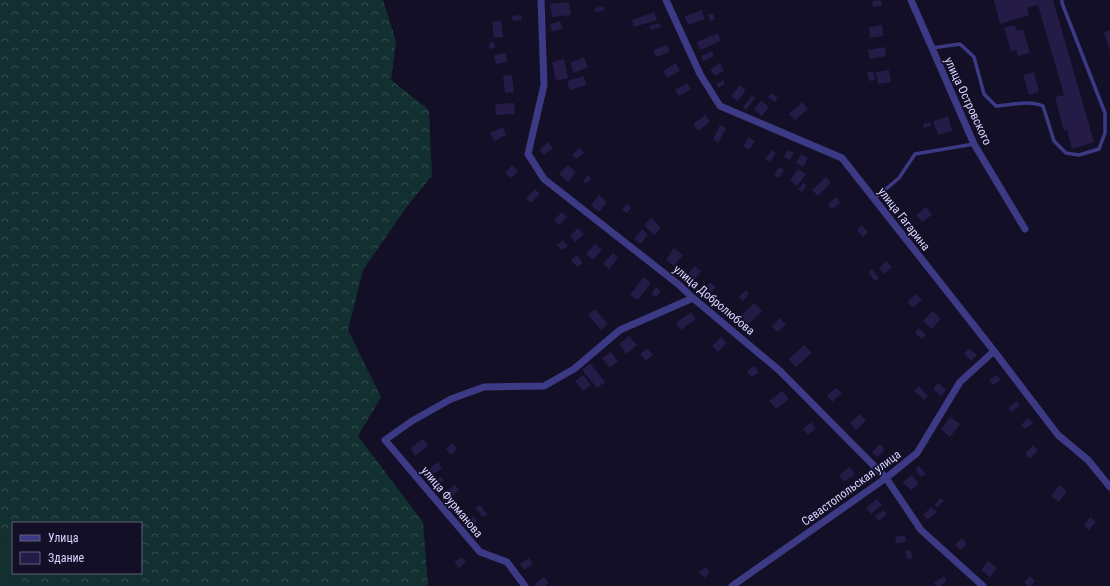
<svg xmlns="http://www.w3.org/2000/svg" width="1110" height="586" viewBox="0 0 1110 586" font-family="'Roboto Condensed',sans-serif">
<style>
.grass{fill:#12302f}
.forest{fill:url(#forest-crowns)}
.building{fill:#241b47}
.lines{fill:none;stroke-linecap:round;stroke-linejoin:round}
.lane{stroke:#3d3a85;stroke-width:3.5}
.street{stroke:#3d3a85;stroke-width:7}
.labels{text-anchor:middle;stroke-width:3.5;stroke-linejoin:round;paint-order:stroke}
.street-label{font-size:12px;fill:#d9d4ff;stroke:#130f26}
</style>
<defs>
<pattern id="forest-crowns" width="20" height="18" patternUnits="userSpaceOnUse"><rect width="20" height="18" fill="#12302f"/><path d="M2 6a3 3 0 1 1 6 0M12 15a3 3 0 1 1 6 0" fill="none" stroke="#344d4e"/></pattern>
</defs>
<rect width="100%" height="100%" fill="#130f26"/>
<path class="grass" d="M 13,537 L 13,573 L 14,573 L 9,586 L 0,586 L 0,540 Z"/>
<path class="forest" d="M 0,0 L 383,0 L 396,41 L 391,80 L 429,110 L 432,176 L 408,205 L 363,270 L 348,330 L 381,397 L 358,436 L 423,522 L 428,586 L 9,586 L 14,573 L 141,573 L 141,523 L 13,523 L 13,537 L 0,540 Z"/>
<path class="building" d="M 881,0 L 882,6 L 873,7 L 872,1 Z
M 994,0 L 1053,0 L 1094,142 L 1072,149 L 1067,130 L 1064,131 L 1055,97 L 1064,95 L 1038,5 L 1027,8 L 1029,15 L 1000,24 Z
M 569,2 L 571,15 L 552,17 L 550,4 Z
M 604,6 L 604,11 L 595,12 L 595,8 Z
M 702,10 L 705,19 L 688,25 L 685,16 Z
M 654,12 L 657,20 L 634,27 L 632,20 Z
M 713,13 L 715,20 L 710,21 L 708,15 Z
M 521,15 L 522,20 L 513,21 L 512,16 Z
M 501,21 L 503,37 L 494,38 L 492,22 Z
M 560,21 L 563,28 L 552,32 L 550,24 Z
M 659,23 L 661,27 L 651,30 L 649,26 Z
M 882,25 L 883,36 L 870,38 L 869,27 Z
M 1015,25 L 1017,31 L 1023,29 L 1030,53 L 1018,56 L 1016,50 L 1011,51 L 1004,28 Z
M 1110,30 L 1110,51 L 1104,32 Z
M 718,33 L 721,41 L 700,50 L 697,42 Z
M 494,42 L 495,48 L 490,49 L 489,43 Z
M 667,45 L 670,52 L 656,57 L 653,50 Z
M 885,47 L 886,56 L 870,59 L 868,50 Z
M 712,51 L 714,56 L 703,61 L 701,56 Z
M 506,53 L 507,62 L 496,64 L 494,55 Z
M 584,57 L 588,67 L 574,73 L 570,63 Z
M 564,59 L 568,78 L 556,81 L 552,62 Z
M 676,63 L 680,71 L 667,78 L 663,71 Z
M 720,63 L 724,71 L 715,76 L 710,69 Z
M 889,70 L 891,82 L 878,84 L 876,72 Z
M 873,71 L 875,80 L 869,81 L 867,72 Z
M 1034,72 L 1039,92 L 1029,95 L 1023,75 Z
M 512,75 L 514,92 L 505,93 L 503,76 Z
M 584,76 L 586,85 L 570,90 L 567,81 Z
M 723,80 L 725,84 L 718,88 L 716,84 Z
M 687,83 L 691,89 L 679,96 L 675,90 Z
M 740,85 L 746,90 L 738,101 L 731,96 Z
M 771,93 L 778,98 L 775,102 L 768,97 Z
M 752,95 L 755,98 L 746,110 L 743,107 Z
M 761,100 L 769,107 L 762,116 L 754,110 Z
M 802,102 L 808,109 L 795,120 L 789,114 Z
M 514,103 L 515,114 L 496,115 L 495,104 Z
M 705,115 L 710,122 L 698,131 L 693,124 Z
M 948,116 L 952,131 L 938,135 L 933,121 Z
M 930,122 L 931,126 L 924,128 L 923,124 Z
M 720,125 L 726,128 L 718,143 L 713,139 Z
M 503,127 L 506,135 L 494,141 L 490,133 Z
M 749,137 L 755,141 L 749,150 L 743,146 Z
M 548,142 L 553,148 L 544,155 L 539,150 Z
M 579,148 L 584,152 L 577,159 L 572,155 Z
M 772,150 L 776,153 L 770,162 L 765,159 Z
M 788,150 L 794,153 L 790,160 L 784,157 Z
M 801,154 L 808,158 L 803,167 L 796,163 Z
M 512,165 L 518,171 L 511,178 L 505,173 Z
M 568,165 L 576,172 L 568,182 L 559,174 Z
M 779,167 L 784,170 L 779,178 L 774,175 Z
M 798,169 L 806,174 L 797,186 L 790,180 Z
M 588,175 L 591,178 L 586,184 L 583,181 Z
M 826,177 L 831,183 L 818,196 L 812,190 Z
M 803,183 L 807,186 L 802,192 L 798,189 Z
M 535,189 L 540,194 L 531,203 L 526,198 Z
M 599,195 L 607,202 L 599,212 L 591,205 Z
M 836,197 L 840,203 L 832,209 L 828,204 Z
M 627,204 L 631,208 L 627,213 L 622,210 Z
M 926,207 L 932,215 L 922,222 L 916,215 Z
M 562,212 L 567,217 L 559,225 L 554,220 Z
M 651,218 L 661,228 L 654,235 L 644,225 Z
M 862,225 L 868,232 L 863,237 L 857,230 Z
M 578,228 L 584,234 L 575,242 L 570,236 Z
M 642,229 L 648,234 L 641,244 L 634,239 Z
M 563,240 L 568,246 L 562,250 L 557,245 Z
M 595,244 L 602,250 L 593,260 L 586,254 Z
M 674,248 L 683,255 L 674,266 L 666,260 Z
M 613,253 L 618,258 L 609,269 L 603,264 Z
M 577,255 L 583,263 L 577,267 L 571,260 Z
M 886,261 L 892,267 L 884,274 L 879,268 Z
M 694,266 L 701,271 L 693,282 L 686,277 Z
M 872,269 L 879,278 L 875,281 L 868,272 Z
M 644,277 L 651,283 L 638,300 L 630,295 Z
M 710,282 L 716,287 L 709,296 L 703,291 Z
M 656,287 L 661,291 L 656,297 L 651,294 Z
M 746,290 L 749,294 L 743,301 L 739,297 Z
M 916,294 L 922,300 L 913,308 L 907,302 Z
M 754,303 L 762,311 L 744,328 L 736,321 Z
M 595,309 L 608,324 L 601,330 L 588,315 Z
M 932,311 L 941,318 L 932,329 L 923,321 Z
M 691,312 L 696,319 L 681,330 L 676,323 Z
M 779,318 L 786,324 L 778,332 L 772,327 Z
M 918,328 L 926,334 L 922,339 L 915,333 Z
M 629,336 L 637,345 L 626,354 L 619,344 Z
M 721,337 L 727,343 L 718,352 L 712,346 Z
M 804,345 L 812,353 L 796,367 L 789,359 Z
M 647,348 L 653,355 L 646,361 L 640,354 Z
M 969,348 L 977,355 L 971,361 L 964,354 Z
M 611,352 L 618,361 L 610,368 L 602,358 Z
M 590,363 L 605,382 L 597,388 L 582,370 Z
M 755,366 L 759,373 L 751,377 L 747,371 Z
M 583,375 L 591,385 L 583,391 L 575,381 Z
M 997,375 L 1001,380 L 993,385 L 989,380 Z
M 938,383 L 946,390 L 941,396 L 933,389 Z
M 919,386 L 928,396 L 924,400 L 914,391 Z
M 836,388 L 842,393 L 832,402 L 827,396 Z
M 782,391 L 789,399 L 776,409 L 769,401 Z
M 1016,401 L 1020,406 L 1011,412 L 1008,408 Z
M 860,414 L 866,421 L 856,430 L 850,423 Z
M 950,417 L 960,424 L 950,437 L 941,429 Z
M 1028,418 L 1033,423 L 1025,429 L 1021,425 Z
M 811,422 L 816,428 L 808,435 L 803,429 Z
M 423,439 L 428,446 L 415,456 L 410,448 Z
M 452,443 L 457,449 L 451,455 L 446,449 Z
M 880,444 L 885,450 L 877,457 L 872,452 Z
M 1033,445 L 1038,450 L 1030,459 L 1025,454 Z
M 438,462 L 442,468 L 433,475 L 428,470 Z
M 919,466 L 926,474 L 921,477 L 915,470 Z
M 850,467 L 855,474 L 844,482 L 839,475 Z
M 912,475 L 919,484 L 911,490 L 903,482 Z
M 441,477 L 444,481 L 437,485 L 435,480 Z
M 455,485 L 459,490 L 450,498 L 445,492 Z
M 1059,485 L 1067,491 L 1059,502 L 1051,496 Z
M 941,498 L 944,501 L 937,507 L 934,505 Z
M 877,499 L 882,505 L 871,514 L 866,508 Z
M 480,505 L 487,514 L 483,517 L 475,508 Z
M 931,507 L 937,512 L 928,520 L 923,515 Z
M 884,510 L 887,514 L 879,521 L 875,516 Z
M 473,516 L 477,521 L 474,524 L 469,519 Z
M 1090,517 L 1096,522 L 1089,530 L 1084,525 Z
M 905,535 L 906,542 L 896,543 L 895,537 Z
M 962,538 L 967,544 L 961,550 L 955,545 Z
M 910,549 L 913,558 L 907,559 L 905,551 Z
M 462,557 L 466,562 L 459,568 L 454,562 Z
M 529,558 L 533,564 L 524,570 L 520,564 Z
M 988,561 L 997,568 L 990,577 L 981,570 Z
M 706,567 L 710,573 L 704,578 L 699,572 Z
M 944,576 L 947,581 L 940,586 L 936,586 L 934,583 Z
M 1030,576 L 1035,581 L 1031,586 L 1028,586 L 1024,582 Z
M 544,577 L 549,583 L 545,586 L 536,586 L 535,584 Z"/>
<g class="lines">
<path class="lane" d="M 932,48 L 960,44 L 974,57 L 984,94 L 996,106 C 1011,105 1029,100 1043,106 L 1054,141 L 1066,153 L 1079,155 L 1099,149 L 1105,133 L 1105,113 L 1062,3 L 1062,0
M 874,199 L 899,178 L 915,154 L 974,144"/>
<path class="street" d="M 541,0 L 544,85 L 528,154 L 544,179 L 678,284 L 693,298 L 780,371 L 886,478 L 921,530 L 983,586
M 666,0 L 700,74 L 720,106 L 842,158 L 994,351 L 1058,435 L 1088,460 L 1110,487
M 911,0 L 974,144 L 1025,229
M 525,586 L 507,562 L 480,552 L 385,440 L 412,421 L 451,399 L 484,387 L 544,386 L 574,369 L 620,330 L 693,298
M 732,586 L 886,478 L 917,453 L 960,382 L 994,351"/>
</g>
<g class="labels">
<g class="street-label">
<text transform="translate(968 101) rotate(65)" y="4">улица Островского</text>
<text transform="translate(904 219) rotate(52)" y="4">улица Гагарина</text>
<text transform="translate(714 300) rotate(40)" y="4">улица Добролюбова</text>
<text transform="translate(851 488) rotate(-36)" y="4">Севастопольская улица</text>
<text transform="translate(452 502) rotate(50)" y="4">улица Фурманова</text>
</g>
</g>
<rect x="12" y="522" width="130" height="52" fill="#130f26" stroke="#625e7d"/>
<rect x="20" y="535" width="20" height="6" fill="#3d3a85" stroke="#625e7d"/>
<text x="48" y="542" font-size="12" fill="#d9d4ff">Улица</text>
<rect x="20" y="552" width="20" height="12" fill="#241b47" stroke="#625e7d"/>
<text x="48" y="562" font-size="12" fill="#d9d4ff">Здание</text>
</svg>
